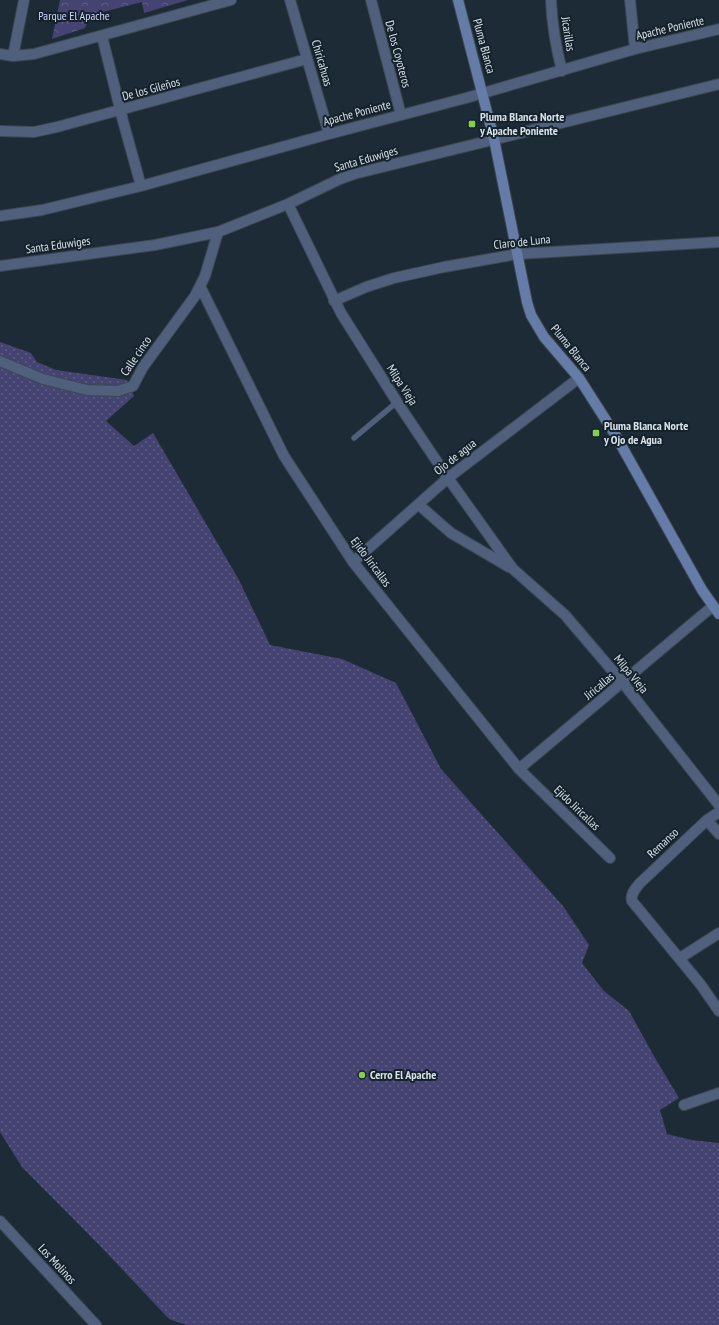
<svg xmlns="http://www.w3.org/2000/svg" width="719" height="1325" viewBox="0 0 719 1325" font-family="'PT Sans Narrow',sans-serif">
<style>
.grass{fill:url(#grass-dots)}
.park{fill:url(#park-crowns)}
.lines{fill:none;stroke-linecap:round;stroke-linejoin:round}
.lane-casing{stroke:#3b4852;stroke-width:6}
.street-casing{stroke:#3b4852;stroke-width:12}
.secondary-casing{stroke:#3b4852;stroke-width:12}
.lane{stroke:#505f7b;stroke-width:5}
.street{stroke:#505f7b;stroke-width:10}
.secondary{stroke:#657ca9;stroke-width:10}
.poi-dot{fill:#84cf4d;stroke:#14222c;stroke-width:1.5}
.labels{text-anchor:middle;stroke-width:4;stroke-linejoin:round;paint-order:stroke}
.park-label{font-size:12px;fill:#d2d3fb;stroke:#14222c}
.street-label{font-size:12px;fill:#d8e1e8;stroke:#14222c}
.poi-label{font-size:12px;font-weight:bold;fill:#d8e1e8;stroke:#14222c;text-anchor:start}
</style>
<defs>
<pattern id="grass-dots" width="8" height="8" patternUnits="userSpaceOnUse"><rect width="8" height="8" fill="#454371"/><path d="M2 2h.1M6 6h.1" fill="none" stroke="#5f5e85" stroke-width="1.8" stroke-linecap="round"/></pattern>
<pattern id="park-crowns" width="20" height="18" patternUnits="userSpaceOnUse"><rect width="20" height="18" fill="#454371"/><path d="M2 6a3 3 0 1 1 6 0M12 15a3 3 0 1 1 6 0" fill="none" stroke="#5f5e85"/></pattern>
</defs>
<rect width="100%" height="100%" fill="#1d2b36"/>
<path class="grass" d="M 0,342 L 31,353 L 37,362 L 56,370 L 127,380 L 134,396 L 106,421 L 134,446 L 153,433 L 239,580 L 270,645 L 342,659 L 396,683 L 441,769 L 563,906 L 589,945 L 582,963 L 604,991 L 629,1011 L 655,1058 L 679,1098 L 660,1110 L 667,1134 L 692,1140 L 719,1143 L 719,1325 L 186,1325 L 169,1319 L 105,1251 L 22,1167 L 0,1132 Z"/>
<path class="park" d="M 60,0 L 188,0 L 144,13 L 142,2 L 91,15 L 85,28 L 52,39 Z"/>
<g class="lines">
<defs>
<path id="lane" d="M 354,438 L 397,402"/>
<path id="street" d="M 290,0 L 329,134
M 371,0 L 401,115
M 551,0 C 552,24 556,48 562,71
M 630,0 L 635,49
M 102,36 L 123,121 L 141,186
M 0,54 L 13,56 L 34,54 L 231,0
M 13,56 L 24,0
M 0,131 L 34,132 L 57,127 L 307,59
M 288,204 L 341,313 L 397,402 L 448,478 L 513,569 L 565,615 L 623,683 L 719,805
M 0,216 L 42,210 L 141,186 L 329,134 L 466,98 L 635,49 L 719,29
M 0,266 L 155,245 L 218,232 L 288,204 L 340,179 L 354,174 L 719,84
M 200,286 L 284,456 L 353,562 L 519,769 L 610,858
M 334,301 L 366,287 L 394,278 L 444,267 L 518,254 L 719,242
M 0,361 L 43,379 L 87,390 L 118,391 L 133,386 L 143,367 L 195,296 L 205,276 L 218,232
M 419,505 L 451,533 L 509,567
M 353,562 L 448,478 L 579,378
M 519,769 L 713,606
M 719,812 L 707,820 L 640,883 C 636,888 630,894 632,901 L 701,985 L 719,1011
M 707,820 L 719,834
M 680,958 L 719,933
M 684,1105 L 719,1093
M 0,1221 L 96,1325"/>
<path id="secondary" d="M 458,0 L 494,139 L 527,302 L 531,315 L 544,337 L 579,378 L 616,436 L 702,590 L 719,614"/>
</defs>
<use href="#lane" class="lane-casing"/>
<use href="#street" class="street-casing"/>
<use href="#secondary" class="secondary-casing"/>
<use href="#lane" class="lane"/>
<use href="#street" class="street"/>
<use href="#secondary" class="secondary"/>
</g>
<g class="poi-dot">
<rect x="468" y="120" width="8" height="8" rx="2"/>
<rect x="592" y="429" width="8" height="8" rx="2"/>
<circle cx="362" cy="1075" r="4"/>
</g>
<g class="labels">
<g class="park-label">
<text x="74" y="20">Parque El Apache</text>
</g>
<g class="street-label">
<text transform="translate(670 28) rotate(-13)" y="4">Apache Poniente</text>
<text transform="translate(568 34) rotate(81)" y="4">Jicarillas</text>
<text transform="translate(484 46) rotate(75)" y="4">Pluma Blanca</text>
<text transform="translate(398 54) rotate(75)" y="4">De los Coyoteros</text>
<text transform="translate(322 63) rotate(74)" y="4">Chiricahuas</text>
<text transform="translate(151 89) rotate(-15)" y="4">De los Gileños</text>
<text transform="translate(357 113) rotate(-15)" y="4">Apache Poniente</text>
<text transform="translate(366 159) rotate(-16)" y="4">Santa Eduwiges</text>
<text transform="translate(522 242) rotate(-6)" y="4">Claro de Luna</text>
<text transform="translate(58 245) rotate(-8)" y="4">Santa Eduwiges</text>
<text transform="translate(571 348) rotate(51)" y="4">Pluma Blanca</text>
<text transform="translate(136 356) rotate(-56)" y="4">Calle cinco</text>
<text transform="translate(402 385) rotate(57)" y="4">Milpa Vieja</text>
<text transform="translate(455 457) rotate(-38)" y="4">Ojo de agua</text>
<text transform="translate(371 562) rotate(53)" y="4">Ejido Jiricallas</text>
<text transform="translate(631 674) rotate(50)" y="4">Milpa Vieja</text>
<text transform="translate(599 686) rotate(-40)" y="4">Jiricallas</text>
<text transform="translate(577 808) rotate(44)" y="4">Ejido Jiricallas</text>
<text transform="translate(663 843) rotate(-43)" y="4">Remanso</text>
<text transform="translate(57 1264) rotate(47)" y="4">Los Molinos</text>
</g>
<g class="poi-label">
<text x="480" y="121">Pluma Blanca Norte<tspan x="480" dy="14">y Apache Poniente</tspan></text>
<text x="604" y="430">Pluma Blanca Norte<tspan x="604" dy="14">y Ojo de Agua</tspan></text>
<text x="370" y="1079">Cerro El Apache</text>
</g>
</g>
</svg>
